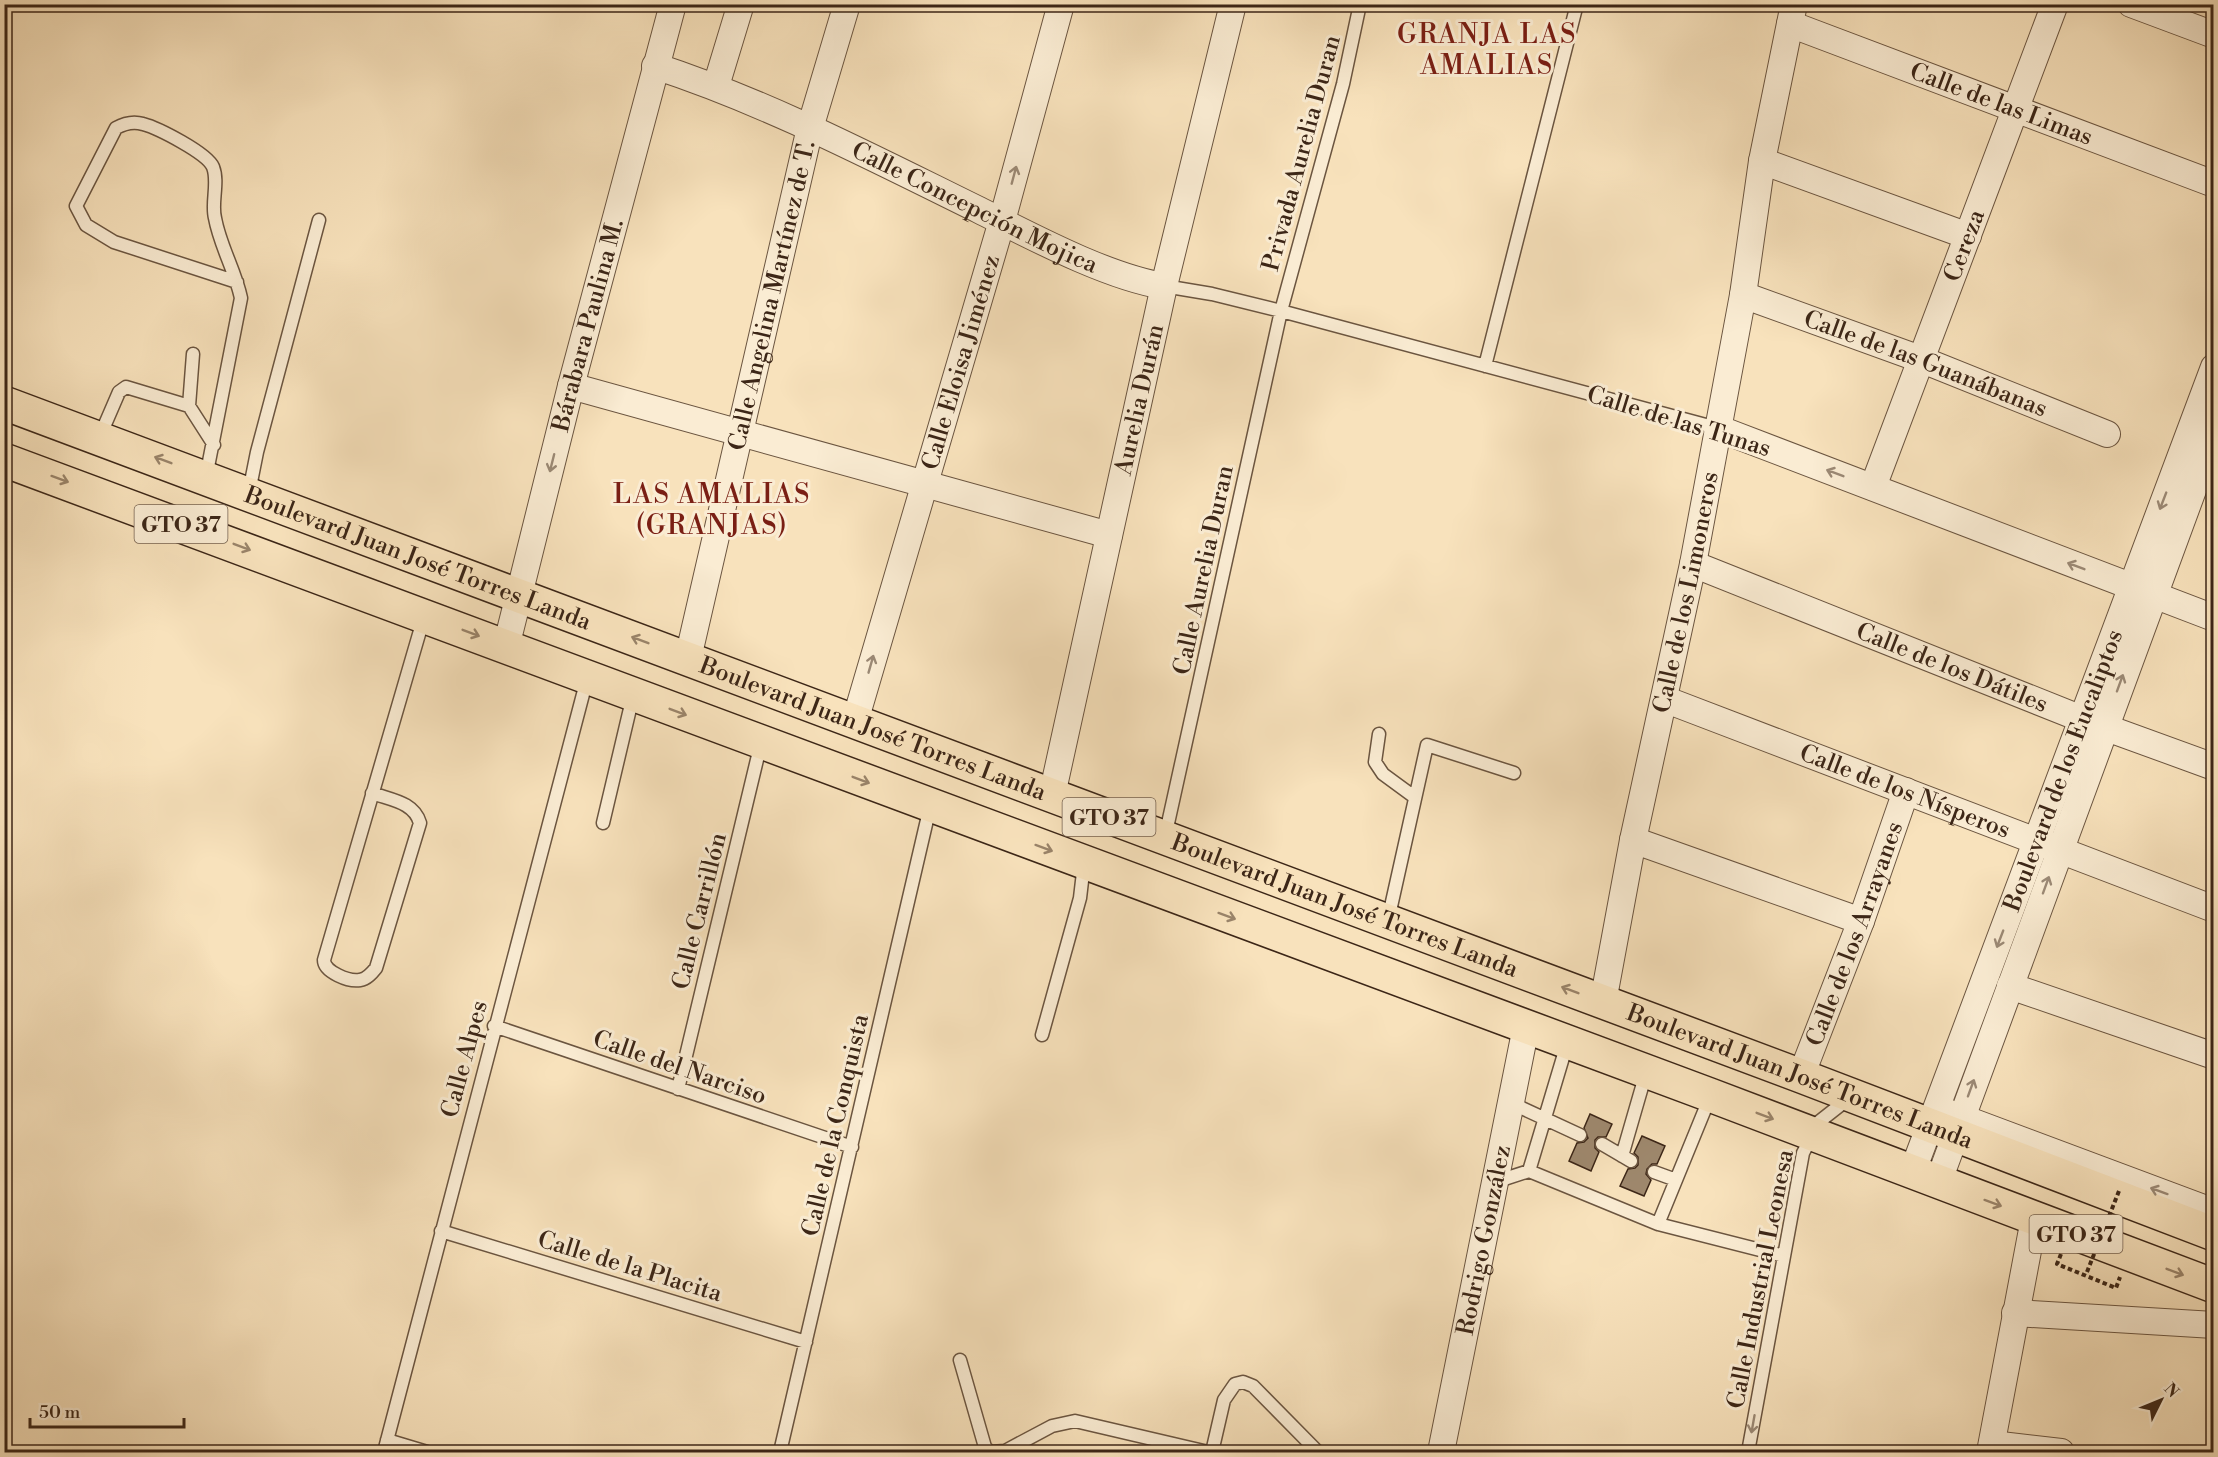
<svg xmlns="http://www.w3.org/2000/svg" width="2218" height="1457" viewBox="0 0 2218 1457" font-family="'Libre Bodoni',serif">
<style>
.building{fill:#9e886d;stroke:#3c2617;stroke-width:1.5}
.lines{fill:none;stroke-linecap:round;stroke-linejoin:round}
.lane-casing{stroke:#6b5540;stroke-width:15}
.street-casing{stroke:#6b5540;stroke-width:28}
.primary-casing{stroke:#3c2617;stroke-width:36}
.path{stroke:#3c2617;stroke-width:4;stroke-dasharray:4.5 3;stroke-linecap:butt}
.lane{stroke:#faecd3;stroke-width:12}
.street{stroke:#faecd3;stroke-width:26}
.primary{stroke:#f8e2bc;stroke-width:33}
.path-bridge{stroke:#3c2617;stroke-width:4;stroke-dasharray:4.5 3;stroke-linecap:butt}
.oneway{stroke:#9b8975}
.oneway2{stroke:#9a846a}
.labels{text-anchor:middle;stroke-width:6;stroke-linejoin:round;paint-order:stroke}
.shield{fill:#faecd3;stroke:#75614f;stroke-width:1.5}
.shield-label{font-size:22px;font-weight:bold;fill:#3c2617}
.street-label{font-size:24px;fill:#3c2617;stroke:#faecd3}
.quarter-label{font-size:27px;letter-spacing:1.5px;fill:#7a1f14;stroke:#faecd3}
</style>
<rect width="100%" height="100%" fill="#f8e2bc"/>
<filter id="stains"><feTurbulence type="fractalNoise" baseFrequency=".00333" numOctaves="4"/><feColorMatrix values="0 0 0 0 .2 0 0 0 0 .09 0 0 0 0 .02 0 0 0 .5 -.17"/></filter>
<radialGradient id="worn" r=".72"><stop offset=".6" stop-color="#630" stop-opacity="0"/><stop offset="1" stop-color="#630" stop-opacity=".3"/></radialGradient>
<path class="building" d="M 1590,1114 L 1612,1124 L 1606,1137 L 1598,1137 L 1595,1140 L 1595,1148 L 1599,1152 L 1591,1171 L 1569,1161 L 1577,1143 L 1584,1142 L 1588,1138 L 1584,1128 Z
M 1642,1136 L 1665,1146 L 1657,1164 L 1652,1164 L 1647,1169 L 1646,1174 L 1651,1180 L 1644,1196 L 1620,1186 L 1628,1169 L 1635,1168 L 1638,1165 L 1638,1157 L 1634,1153 Z"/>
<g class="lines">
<defs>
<path id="lane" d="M 1164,286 L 1212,294 L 1281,311 L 1717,428
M 1485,366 L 1577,4
M 189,406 L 193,354
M 100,436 L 119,392 L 126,387 L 189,406 L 214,445
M 206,477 L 241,298 C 235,270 220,246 215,218 C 211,203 219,182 213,167 C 207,153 158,128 143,124 C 133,121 125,123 116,128 L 76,206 L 86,225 L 114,242 L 237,282
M 249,492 L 257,452 L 319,220
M 1379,734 L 1375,762 L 1383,774 L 1413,796
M 372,793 C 391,800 414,802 420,823 L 376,968 C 372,973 367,979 360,980 C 349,982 324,972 324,960 L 424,617
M 603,823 L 633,696
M 1165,837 L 1281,311 L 1343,84 L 1360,4
M 1388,920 L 1427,745 L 1514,773
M 494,1026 L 852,1147
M 1042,1035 L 1080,898 L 1084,864
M 1567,1044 L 1529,1171 L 1658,1224 L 1710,1097
M 678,1089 L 761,743
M 1511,1103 L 1580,1135
M 1602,1144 L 1631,1161
M 1622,1156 L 1646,1073
M 1654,1172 L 1676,1180
M 1495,1182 L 1529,1171
M 1658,1224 L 1784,1256
M 441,1231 L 806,1342
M 960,1360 L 985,1447 L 990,1452 L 1005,1451 L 1052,1426 L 1075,1421 L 1208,1452
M 387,1440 L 427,1452
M 384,1452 L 587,679
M 780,1452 L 930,807
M 1212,1452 L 1224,1400 L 1235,1384 L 1243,1382 L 1253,1386 L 1318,1452
M 1748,1452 L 1803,1153 L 1820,1121 L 1848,1099"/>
<g id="street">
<path d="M 2131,4 L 2214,35"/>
<path id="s1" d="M 1790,24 L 2214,184"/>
<path id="s2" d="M 655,66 C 768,103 873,158 979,210 C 1031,236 1107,277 1164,286"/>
<path d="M 716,86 L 740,7"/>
<path d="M 1762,161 L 1968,236"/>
<path id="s3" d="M 1743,295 L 1920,359 L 2107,434"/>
<path d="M 571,386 L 1109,535"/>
<path d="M 1717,428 L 2214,618"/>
<path id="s4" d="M 1873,487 L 2055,4"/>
<path id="s5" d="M 1693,564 L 2082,719 L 2214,767"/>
<path id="s6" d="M 506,647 L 571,386 L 673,4"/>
<path id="s7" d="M 688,658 L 810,128 L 847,4"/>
<path id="s8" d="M 1664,699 L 2214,909"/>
<path id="s9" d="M 855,721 L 1002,221 L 1061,4"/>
<path id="s10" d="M 1052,795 L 1164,286 L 1233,4"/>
<path d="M 1633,840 L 1861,921"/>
<path d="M 2010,986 L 2214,1056"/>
<path id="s11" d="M 1603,1002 L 1633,840 L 1693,564 L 1743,295 L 1762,161 L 1794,4"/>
<path id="s12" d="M 1801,1076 L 1861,921 L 1906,791"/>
<path d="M 1944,1111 L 2214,1212"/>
<path id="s13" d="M 1912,1173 L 2214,367"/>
<path d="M 1938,1183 L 2214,433"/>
<path d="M 2015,1313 L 2214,1325"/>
<path d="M 1992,1444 L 2061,1452"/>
<path id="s14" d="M 1441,1452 L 1526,1027"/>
<path d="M 1990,1452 L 2034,1219"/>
</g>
<g id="primary">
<path id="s15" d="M 4,403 L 1801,1076 L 2214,1234"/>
<path d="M 4,460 L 1710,1095 L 2214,1286"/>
</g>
</defs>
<use href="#lane" class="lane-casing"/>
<use href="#street" class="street-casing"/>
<use href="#primary" class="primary-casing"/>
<path class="path" d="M 2061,1254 L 2057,1264 L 2116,1288 L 2120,1277"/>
<use href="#lane" class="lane"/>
<use href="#street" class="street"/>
<use href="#primary" class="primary"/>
<path class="path-bridge" d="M 2087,1272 L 2119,1191"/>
</g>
<defs><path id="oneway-shaft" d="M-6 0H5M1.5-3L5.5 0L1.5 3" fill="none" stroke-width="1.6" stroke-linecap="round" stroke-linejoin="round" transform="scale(1.5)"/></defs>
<g class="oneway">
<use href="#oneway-shaft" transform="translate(1014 175) rotate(-75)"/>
<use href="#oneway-shaft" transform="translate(552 463) rotate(104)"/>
<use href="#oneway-shaft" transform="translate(1835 473) rotate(-159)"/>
<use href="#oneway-shaft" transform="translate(2163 501) rotate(111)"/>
<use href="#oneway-shaft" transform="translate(2076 566) rotate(-159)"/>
<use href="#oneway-shaft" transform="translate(871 664) rotate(-74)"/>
<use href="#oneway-shaft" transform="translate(2120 683) rotate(-70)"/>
<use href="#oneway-shaft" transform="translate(2046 885) rotate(-70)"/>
<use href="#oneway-shaft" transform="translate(2000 939) rotate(111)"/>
<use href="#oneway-shaft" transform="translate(1971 1088) rotate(-70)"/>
<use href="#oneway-shaft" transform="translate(2159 1191) rotate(-160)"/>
<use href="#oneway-shaft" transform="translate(1753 1424) rotate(100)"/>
</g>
<g class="oneway2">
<use href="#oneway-shaft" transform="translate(163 460) rotate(-159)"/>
<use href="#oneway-shaft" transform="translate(60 479) rotate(20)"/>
<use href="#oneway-shaft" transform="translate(242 547) rotate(21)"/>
<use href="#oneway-shaft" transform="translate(471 633) rotate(21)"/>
<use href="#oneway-shaft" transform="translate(640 640) rotate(-159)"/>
<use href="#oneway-shaft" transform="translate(678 712) rotate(21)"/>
<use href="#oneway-shaft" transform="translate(861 780) rotate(21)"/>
<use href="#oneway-shaft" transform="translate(1044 848) rotate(20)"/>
<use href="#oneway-shaft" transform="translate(1227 916) rotate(20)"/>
<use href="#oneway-shaft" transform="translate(1570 990) rotate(-159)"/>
<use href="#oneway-shaft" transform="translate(1765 1116) rotate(21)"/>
<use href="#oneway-shaft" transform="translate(1993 1203) rotate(20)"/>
<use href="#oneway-shaft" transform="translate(2175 1272) rotate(21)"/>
</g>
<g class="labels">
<g class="shield">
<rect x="134.5" y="505" width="93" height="38" rx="4.5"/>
<rect x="1062.5" y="798" width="93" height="38" rx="4.5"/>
<rect x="2029.5" y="1215" width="93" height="38" rx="4.5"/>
</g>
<g class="shield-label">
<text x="181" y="532">GTO 37</text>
<text x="1109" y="825">GTO 37</text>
<text x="2076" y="1242">GTO 37</text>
</g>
<g class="street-label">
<text dy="8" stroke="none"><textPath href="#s1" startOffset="226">Calle de las Limas</textPath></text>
<text transform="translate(1301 153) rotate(-75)" y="8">Privada Aurelia Duran</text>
<text dy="8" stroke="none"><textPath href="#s2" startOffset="350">Calle Concepción Mojica</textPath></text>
<text dy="8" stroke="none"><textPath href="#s4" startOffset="258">Cereza</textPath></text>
<text dy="8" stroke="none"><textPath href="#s7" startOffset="372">Calle Angelina Martínez de T.</textPath></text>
<text dy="8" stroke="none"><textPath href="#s6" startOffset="332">Bárabara Paulina M.</textPath></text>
<text dy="8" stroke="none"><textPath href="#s9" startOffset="374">Calle Eloisa Jiménez</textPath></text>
<text dy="8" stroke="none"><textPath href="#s3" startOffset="195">Calle de las Guanábanas</textPath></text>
<text dy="8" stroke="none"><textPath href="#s10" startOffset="405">Aurelia Durán</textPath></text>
<text transform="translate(1679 421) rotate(17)" y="8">Calle de las Tunas</text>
<text dy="8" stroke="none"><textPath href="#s15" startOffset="442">Boulevard Juan José Torres Landa</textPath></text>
<text transform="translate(1203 570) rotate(-78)" y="8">Calle Aurelia Duran</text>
<text dy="8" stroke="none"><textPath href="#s11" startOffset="418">Calle de los Limoneros</textPath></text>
<text dy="8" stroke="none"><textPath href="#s5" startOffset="279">Calle de los Dátiles</textPath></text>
<text dy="8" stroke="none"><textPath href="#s15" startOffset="928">Boulevard Juan José Torres Landa</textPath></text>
<text dy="8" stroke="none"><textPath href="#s13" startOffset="430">Boulevard de los Eucaliptos</textPath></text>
<text dy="8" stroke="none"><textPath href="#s8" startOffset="258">Calle de los Nísperos</textPath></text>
<text dy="8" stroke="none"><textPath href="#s15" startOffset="1432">Boulevard Juan José Torres Landa</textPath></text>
<text transform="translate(699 911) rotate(-76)" y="8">Calle Carrillón</text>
<text dy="8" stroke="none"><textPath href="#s12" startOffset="152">Calle de los Arrayanes</textPath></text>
<text transform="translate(464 1059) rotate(-75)" y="8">Calle Alpes</text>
<text transform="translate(680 1067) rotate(19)" y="8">Calle del Narciso</text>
<text dy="8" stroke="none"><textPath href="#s15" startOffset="1918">Boulevard Juan José Torres Landa</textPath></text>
<text transform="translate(835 1125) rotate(-77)" y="8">Calle de la Conquista</text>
<text dy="8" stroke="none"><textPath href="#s14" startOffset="216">Rodrigo González</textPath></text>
<text transform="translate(630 1266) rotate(17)" y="8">Calle de la Placita</text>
<text transform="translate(1760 1279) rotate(-79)" y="8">Calle Industrial Leonesa</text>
</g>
<g class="quarter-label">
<text x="1487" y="43">GRANJA LAS<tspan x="1487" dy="31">AMALIAS</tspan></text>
<text x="712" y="503">LAS AMALIAS<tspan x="712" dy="31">(GRANJAS)</tspan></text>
</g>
</g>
<rect width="2218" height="1457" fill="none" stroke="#f8e2bc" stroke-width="24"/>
<rect x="6" y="6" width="2206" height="1445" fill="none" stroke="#3c2617" stroke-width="3"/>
<rect x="12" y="12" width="2194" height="1433" fill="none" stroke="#3c2617" stroke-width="1.5"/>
<g transform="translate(2161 1400) rotate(47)" stroke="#faecd3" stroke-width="4.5" paint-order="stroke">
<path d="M0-4.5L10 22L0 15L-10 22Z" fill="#3c2617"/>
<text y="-9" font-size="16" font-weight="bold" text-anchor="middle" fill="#3c2617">N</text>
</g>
<path d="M30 1418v9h154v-9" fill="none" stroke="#3c2617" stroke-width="3"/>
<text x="39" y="1418" font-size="18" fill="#3c2617" stroke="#faecd3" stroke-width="4.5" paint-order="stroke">50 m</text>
<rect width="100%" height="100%" filter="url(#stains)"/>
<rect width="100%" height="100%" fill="url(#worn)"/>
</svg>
